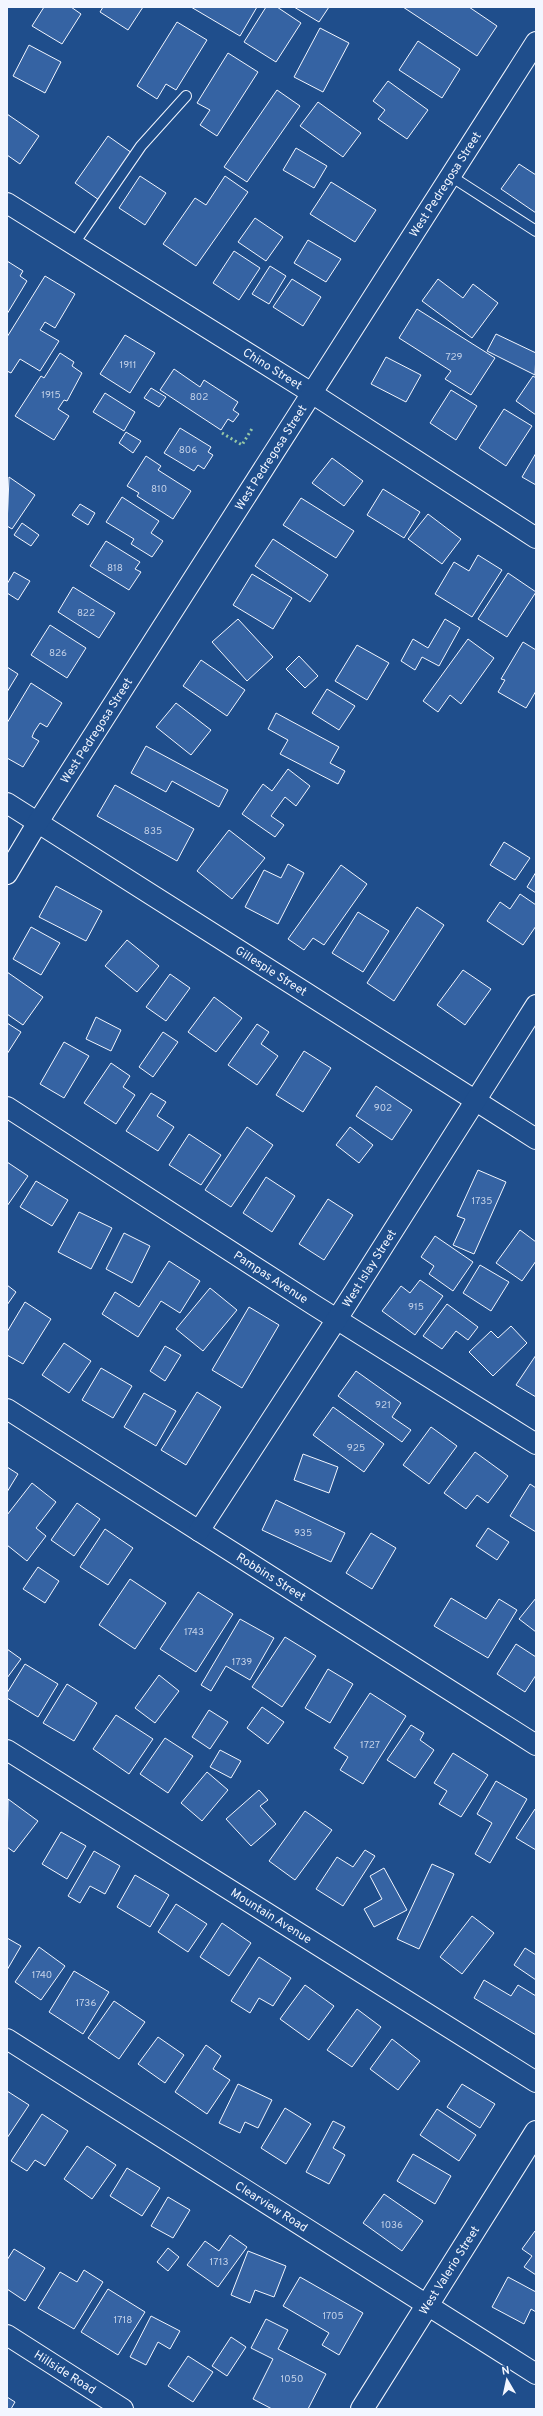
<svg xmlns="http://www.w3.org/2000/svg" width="543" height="2416" viewBox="0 0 543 2416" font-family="Overpass,sans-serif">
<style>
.building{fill:#3563a3;stroke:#f2f6ff}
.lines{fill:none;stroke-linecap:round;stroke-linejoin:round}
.lane-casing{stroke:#f2f6ff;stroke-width:12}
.street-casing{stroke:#f2f6ff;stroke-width:22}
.secondary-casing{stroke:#f2f6ff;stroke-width:24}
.lane{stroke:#1f4e8c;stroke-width:10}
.street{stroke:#1f4e8c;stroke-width:20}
.secondary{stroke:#1f4e8c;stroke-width:22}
.hedge{stroke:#97c8a6;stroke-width:3;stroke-dasharray:2 3;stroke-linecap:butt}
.labels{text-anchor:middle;stroke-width:3;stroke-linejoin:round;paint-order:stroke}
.number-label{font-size:10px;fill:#c3d1e8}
.street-label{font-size:12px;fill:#f2f6ff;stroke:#1f4e8c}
</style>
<rect width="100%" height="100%" fill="#1f4e8c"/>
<path class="building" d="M 44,7 L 71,7 L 81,14 L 62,44 L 32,26 Z
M 103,7 L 143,7 L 128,30 L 100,12 Z
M 191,7 L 257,7 L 240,36 Z
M 266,7 L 277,7 L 301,23 L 276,62 L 244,42 Z
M 294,7 L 329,7 L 319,22 Z
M 403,7 L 469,7 L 497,26 L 477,56 Z
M 177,22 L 207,40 L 176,90 L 166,84 L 157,99 L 137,86 Z
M 320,28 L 349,43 L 323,92 L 294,77 Z
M 418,41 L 460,69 L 442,98 L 399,70 Z
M 29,45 L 61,62 L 45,93 L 13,76 Z
M 228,53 L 258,72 L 217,136 L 200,125 L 210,110 L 197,103 Z
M 388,81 L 428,110 L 407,139 L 378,119 L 385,110 L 373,101 Z
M 277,90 L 300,106 L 247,182 L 224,167 Z
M 318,102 L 361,133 L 343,157 L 300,126 Z
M 7,114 L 39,136 L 20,164 L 7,155 Z
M 108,136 L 132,153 L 99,200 L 75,183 Z
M 296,148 L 327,166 L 314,188 L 283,170 Z
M 519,164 L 536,175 L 536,213 L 501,189 Z
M 140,176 L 166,193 L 145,225 L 119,208 Z
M 225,176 L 248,192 L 196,266 L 163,244 L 195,198 L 206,205 Z
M 331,182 L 376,210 L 355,242 L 310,214 Z
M 255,218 L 283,237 L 266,261 L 238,242 Z
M 308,240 L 341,259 L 326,282 L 294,263 Z
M 234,251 L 260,268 L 239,300 L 213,283 Z
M 7,261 L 23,271 L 20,276 L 27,281 L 7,314 Z
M 270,266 L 286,276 L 269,304 L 252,294 Z
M 45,276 L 75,294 L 55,328 L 45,322 L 40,330 L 59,341 L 40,371 L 20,359 L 11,373 L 7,371 L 7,337 Z
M 292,279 L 321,297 L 303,326 L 273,307 Z
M 438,279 L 463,298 L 473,284 L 498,303 L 472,338 L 422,301 Z
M 417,309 L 495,358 L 471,395 L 445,379 L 451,371 L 399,338 Z
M 496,334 L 536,353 L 535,375 L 487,351 Z
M 125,335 L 155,353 L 130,393 L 100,374 Z
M 60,353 L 74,362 L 72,366 L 82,373 L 67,401 L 64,400 L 58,409 L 69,416 L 54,440 L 15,416 L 41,376 L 44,378 Z
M 386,357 L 421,375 L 406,402 L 371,384 Z
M 174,369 L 200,387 L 204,380 L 238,402 L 233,410 L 239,414 L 233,422 L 228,419 L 221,430 L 160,390 Z
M 533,376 L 536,378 L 536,415 L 516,401 Z
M 151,388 L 166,397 L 159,407 L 144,398 Z
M 451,390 L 477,406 L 456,440 L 430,423 Z
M 105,393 L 135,412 L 124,431 L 93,412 Z
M 504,409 L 532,426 L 506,466 L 479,448 Z
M 180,428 L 211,447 L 208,452 L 213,455 L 204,469 L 198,465 L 194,471 L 164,453 Z
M 126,432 L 141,441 L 133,453 L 119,443 Z
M 536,453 L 536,485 L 522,477 Z
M 146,456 L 161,466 L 158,470 L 191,491 L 173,519 L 137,496 L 139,493 L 127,486 Z
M 332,458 L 363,481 L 344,506 L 312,483 Z
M 9,477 L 35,495 L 12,529 L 7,526 Z
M 383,489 L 420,512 L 404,538 L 367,515 Z
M 122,497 L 159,521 L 151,533 L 163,541 L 152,557 L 131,544 L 134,539 L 106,522 Z
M 301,498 L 354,531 L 336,558 L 283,525 Z
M 80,504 L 95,513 L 88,525 L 72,515 Z
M 428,514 L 461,539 L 442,564 L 408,539 Z
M 22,523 L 39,535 L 31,546 L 14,535 Z
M 273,539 L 328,575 L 310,602 L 255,566 Z
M 106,541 L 140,562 L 135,569 L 141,572 L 129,590 L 90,566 Z
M 478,555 L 502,570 L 472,617 L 435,594 L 454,562 L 469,571 Z
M 14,572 L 30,581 L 18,600 L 7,593 L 7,584 Z
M 508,573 L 536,592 L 507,637 L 478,619 Z
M 252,574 L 292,598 L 273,629 L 233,605 Z
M 73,587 L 115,613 L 99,638 L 58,612 Z
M 238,619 L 273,657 L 247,681 L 212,642 Z
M 445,619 L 460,628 L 439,666 L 422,657 L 415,670 L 401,661 L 413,639 L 428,648 Z
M 50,625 L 86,648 L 67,678 L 31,655 Z
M 468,639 L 494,658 L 461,704 L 450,695 L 438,712 L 423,701 Z
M 523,642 L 536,650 L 536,691 L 526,708 L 498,692 L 505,680 L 501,679 Z
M 357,645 L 389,663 L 367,700 L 335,681 Z
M 299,656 L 318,676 L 305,688 L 286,669 Z
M 201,660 L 245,690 L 227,716 L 183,686 Z
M 7,667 L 18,674 L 7,692 Z
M 31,683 L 62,703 L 47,727 L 40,723 L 34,732 L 32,737 L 39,741 L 23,767 L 7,758 L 7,723 Z
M 327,689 L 355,706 L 339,730 L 312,713 Z
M 176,703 L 211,730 L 191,755 L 156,727 Z
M 276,713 L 339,747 L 330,763 L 345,771 L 338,784 L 280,754 L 288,740 L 268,729 Z
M 146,746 L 228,790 L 219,807 L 172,781 L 166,792 L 131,773 Z
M 288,769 L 310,786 L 296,806 L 285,797 L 271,816 L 284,825 L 275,837 L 242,814 L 263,784 L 272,791 Z
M 115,785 L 194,829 L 177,861 L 97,816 Z
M 229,830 L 265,858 L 232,899 L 197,871 Z
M 504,842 L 530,858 L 515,880 L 490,865 Z
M 288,864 L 304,873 L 278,924 L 245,907 L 264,870 L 281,878 Z
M 341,865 L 367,884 L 324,945 L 313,938 L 304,950 L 288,939 Z
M 536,872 L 536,893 L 527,887 Z
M 56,886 L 102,911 L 86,941 L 39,917 Z
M 520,894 L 536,905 L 536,926 L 523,945 L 487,921 L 500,902 L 510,909 Z
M 417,907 L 444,925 L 394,1001 L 367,983 Z
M 358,912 L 389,931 L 363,972 L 332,953 Z
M 31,927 L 60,943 L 41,975 L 13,959 Z
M 127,940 L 159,966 L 137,992 L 105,966 Z
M 463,970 L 491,989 L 465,1025 L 437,1005 Z
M 7,972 L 43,997 L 23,1025 L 7,1014 Z
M 170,974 L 190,988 L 166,1021 L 146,1007 Z
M 214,997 L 242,1018 L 216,1052 L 188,1032 Z
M 96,1017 L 121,1030 L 111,1051 L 86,1039 Z
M 7,1023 L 21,1032 L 7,1054 Z
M 257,1024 L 269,1032 L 261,1044 L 278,1056 L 257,1085 L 228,1065 Z
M 163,1032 L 178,1042 L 153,1077 L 139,1067 Z
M 64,1042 L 89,1056 L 64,1098 L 40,1084 Z
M 304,1051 L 331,1068 L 303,1112 L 276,1095 Z
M 111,1063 L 130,1076 L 123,1087 L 135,1095 L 116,1124 L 84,1103 Z
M 376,1086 L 412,1110 L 392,1140 L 356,1116 Z
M 151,1093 L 166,1102 L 157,1116 L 174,1127 L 158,1151 L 126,1131 Z
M 247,1127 L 273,1145 L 231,1207 L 205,1190 Z
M 350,1127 L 373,1145 L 359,1163 L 336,1145 Z
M 189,1134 L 221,1155 L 201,1185 L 169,1165 Z
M 7,1162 L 28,1176 L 7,1206 Z
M 478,1170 L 506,1182 L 474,1254 L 453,1245 L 465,1219 L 457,1216 Z
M 266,1177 L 295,1196 L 272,1232 L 243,1213 Z
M 36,1181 L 68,1200 L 52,1226 L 20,1207 Z
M 328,1199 L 353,1215 L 324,1260 L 299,1244 Z
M 79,1212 L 112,1228 L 91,1269 L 58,1252 Z
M 520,1230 L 536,1242 L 536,1261 L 522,1281 L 496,1263 Z
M 124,1233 L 150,1246 L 132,1283 L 106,1269 Z
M 435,1236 L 473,1262 L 453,1291 L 429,1274 L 434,1266 L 421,1257 Z
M 169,1261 L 200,1281 L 180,1313 L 161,1301 L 138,1337 L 102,1314 L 115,1292 L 139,1307 Z
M 480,1265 L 509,1282 L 491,1311 L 463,1293 Z
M 420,1280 L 443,1296 L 415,1335 L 382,1311 L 401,1286 L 410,1293 Z
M 7,1285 L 16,1292 L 7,1305 Z
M 210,1288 L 237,1310 L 203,1351 L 176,1329 Z
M 25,1302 L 51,1319 L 23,1364 L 7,1355 L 7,1332 Z
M 447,1304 L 478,1327 L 468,1340 L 456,1331 L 442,1349 L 423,1336 Z
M 249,1307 L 279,1325 L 242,1388 L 212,1370 Z
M 511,1326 L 527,1343 L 493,1376 L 469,1352 L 491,1331 L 498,1338 Z
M 64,1343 L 91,1361 L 69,1393 L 42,1375 Z
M 165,1346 L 181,1355 L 165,1381 L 150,1371 Z
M 536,1355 L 536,1397 L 516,1385 Z
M 101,1368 L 132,1386 L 113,1418 L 82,1400 Z
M 356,1371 L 401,1403 L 392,1417 L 411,1430 L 402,1442 L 338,1396 Z
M 197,1392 L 221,1407 L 186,1465 L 161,1450 Z
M 144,1393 L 176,1411 L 156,1446 L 124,1427 Z
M 333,1407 L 384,1444 L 364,1472 L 313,1435 Z
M 431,1427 L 457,1446 L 429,1484 L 403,1465 Z
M 475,1452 L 508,1476 L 488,1503 L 477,1495 L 466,1509 L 444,1493 Z
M 303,1454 L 338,1467 L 329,1493 L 294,1480 Z
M 7,1467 L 18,1474 L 7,1492 Z
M 32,1483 L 56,1502 L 36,1528 L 46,1536 L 27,1561 L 7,1545 L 7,1515 Z
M 530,1484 L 536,1488 L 536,1532 L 510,1516 Z
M 276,1500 L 345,1533 L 331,1562 L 262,1530 Z
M 77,1503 L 100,1519 L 74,1556 L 51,1540 Z
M 488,1528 L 509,1542 L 497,1560 L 476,1546 Z
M 105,1529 L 133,1548 L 108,1585 L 80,1567 Z
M 371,1533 L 396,1548 L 372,1589 L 346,1573 Z
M 38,1567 L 59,1581 L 45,1603 L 23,1589 Z
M 130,1579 L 166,1603 L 135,1649 L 99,1625 Z
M 198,1592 L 233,1614 L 196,1672 L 160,1649 Z
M 451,1598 L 486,1619 L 499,1599 L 517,1610 L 488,1658 L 434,1626 Z
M 536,1598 L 536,1632 L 519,1619 Z
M 240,1619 L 274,1638 L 250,1680 L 226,1666 L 211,1691 L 201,1685 Z
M 285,1637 L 316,1656 L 282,1707 L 252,1687 Z
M 516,1644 L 536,1657 L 536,1675 L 525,1692 L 497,1674 Z
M 7,1649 L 21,1659 L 7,1678 Z
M 25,1664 L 58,1684 L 38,1717 L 7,1698 L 7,1693 Z
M 328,1669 L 353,1684 L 330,1723 L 305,1708 Z
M 159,1675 L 179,1691 L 155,1723 L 135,1708 Z
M 67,1684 L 97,1703 L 74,1741 L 43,1723 Z
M 370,1693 L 406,1716 L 363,1784 L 340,1770 L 348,1757 L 334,1748 Z
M 262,1707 L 284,1722 L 268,1744 L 247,1728 Z
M 209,1710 L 228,1722 L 210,1749 L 192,1737 Z
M 116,1715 L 153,1739 L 129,1774 L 93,1749 Z
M 411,1725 L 424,1733 L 420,1740 L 434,1750 L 415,1778 L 387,1760 Z
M 165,1738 L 193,1756 L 168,1793 L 140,1774 Z
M 220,1750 L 241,1761 L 231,1778 L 210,1767 Z
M 453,1753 L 488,1775 L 461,1817 L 439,1804 L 447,1791 L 434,1783 Z
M 207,1772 L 228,1790 L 202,1821 L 181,1803 Z
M 496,1781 L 527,1799 L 490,1863 L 475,1854 L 492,1823 L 477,1814 Z
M 259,1790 L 268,1800 L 260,1806 L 276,1824 L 251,1846 L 226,1819 Z
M 8,1799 L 38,1821 L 14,1852 L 7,1847 Z
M 535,1809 L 536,1810 L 536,1850 L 516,1838 Z
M 305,1811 L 332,1830 L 295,1880 L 269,1861 Z
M 61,1832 L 86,1846 L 67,1879 L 42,1864 Z
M 365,1850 L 375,1856 L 343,1906 L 316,1889 L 337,1857 L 353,1867 Z
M 94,1851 L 120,1866 L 105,1894 L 90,1886 L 80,1903 L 68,1896 Z
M 432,1864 L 454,1874 L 419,1949 L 397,1939 Z
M 384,1868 L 407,1910 L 374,1927 L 364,1909 L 382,1899 L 370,1876 Z
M 135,1875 L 169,1895 L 150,1927 L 117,1907 Z
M 176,1904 L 207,1924 L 188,1952 L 158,1932 Z
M 472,1916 L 494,1933 L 462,1974 L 440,1957 Z
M 222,1923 L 251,1943 L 229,1976 L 200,1957 Z
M 7,1938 L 21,1946 L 7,1970 Z
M 39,1947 L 65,1966 L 41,2000 L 15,1982 Z
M 525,1948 L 536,1955 L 536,1980 L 514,1965 Z
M 259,1957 L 291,1978 L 273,2006 L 259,1998 L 250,2013 L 231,2001 Z
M 74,1971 L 109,1992 L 83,2034 L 49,2012 Z
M 484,1980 L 511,1996 L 518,1985 L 536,1996 L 536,2035 L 474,1998 Z
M 305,1985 L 334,2006 L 309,2040 L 280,2019 Z
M 114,2001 L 145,2022 L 119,2059 L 88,2038 Z
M 357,2009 L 381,2027 L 352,2067 L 327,2050 Z
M 158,2037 L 184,2055 L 165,2083 L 138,2064 Z
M 392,2039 L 420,2061 L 398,2090 L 370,2069 Z
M 206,2045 L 221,2056 L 213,2069 L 230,2080 L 207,2114 L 175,2092 Z
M 238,2084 L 272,2100 L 258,2128 L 245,2122 L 240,2133 L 219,2123 Z
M 462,2084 L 495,2104 L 480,2128 L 447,2107 Z
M 7,2091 L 29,2105 L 7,2138 Z
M 285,2108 L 311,2124 L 286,2164 L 261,2148 Z
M 437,2109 L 476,2135 L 459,2161 L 420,2135 Z
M 42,2114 L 68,2131 L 45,2166 L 35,2160 L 27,2171 L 11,2161 Z
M 333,2121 L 345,2127 L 333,2148 L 345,2155 L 329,2184 L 306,2172 Z
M 87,2146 L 116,2165 L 92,2199 L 64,2179 Z
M 413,2154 L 451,2176 L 435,2204 L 397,2181 Z
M 127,2168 L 160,2188 L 142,2216 L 110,2196 Z
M 384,2194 L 423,2221 L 402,2251 L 363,2223 Z
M 168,2197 L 190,2210 L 173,2238 L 151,2226 Z
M 535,2231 L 536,2232 L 536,2275 L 524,2267 L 532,2256 L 522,2249 Z
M 230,2235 L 247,2247 L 218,2287 L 187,2265 L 205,2241 L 219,2251 Z
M 168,2248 L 179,2257 L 168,2271 L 157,2262 Z
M 14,2249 L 45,2268 L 25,2301 L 7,2289 L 7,2260 Z
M 248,2251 L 286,2266 L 274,2297 L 255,2290 L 250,2303 L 231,2295 Z
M 84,2270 L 103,2282 L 74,2329 L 38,2308 L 60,2272 L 77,2282 Z
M 300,2277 L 363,2313 L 339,2355 L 322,2345 L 329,2333 L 283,2306 Z
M 508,2277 L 536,2292 L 536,2312 L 531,2309 L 524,2324 L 492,2307 Z
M 108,2289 L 145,2312 L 118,2355 L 81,2332 Z
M 151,2316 L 180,2331 L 170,2349 L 158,2342 L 146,2365 L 130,2357 Z
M 266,2319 L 288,2330 L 278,2349 L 326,2374 L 308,2409 L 272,2409 L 253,2399 L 273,2359 L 251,2348 Z
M 231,2337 L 246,2347 L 227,2376 L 212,2366 Z
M 188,2356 L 213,2372 L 193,2402 L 168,2386 Z
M 7,2397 L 15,2402 L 11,2409 L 7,2409 Z"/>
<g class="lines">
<defs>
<path id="lane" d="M 449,175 L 536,231
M 73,245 L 141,146 L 186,96"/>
<g id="street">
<path id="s1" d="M 7,203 L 310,392 L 536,538"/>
<path id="s2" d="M 7,803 L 536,1139"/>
<path id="s3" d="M 7,874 L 38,822 L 536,42"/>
<path id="s4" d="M 7,1107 L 314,1305 L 536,1444"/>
<path id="s5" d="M 7,1409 L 536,1745"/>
<path id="s6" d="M 199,1531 L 346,1305 L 536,1005"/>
<path id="s7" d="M 7,1750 L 536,2082"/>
<path id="s8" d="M 7,2039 L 536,2374"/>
<path id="s9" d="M 7,2335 L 123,2409"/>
</g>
<g id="secondary">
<path id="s10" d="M 362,2409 L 536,2132"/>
</g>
</defs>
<use href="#lane" class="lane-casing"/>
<use href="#street" class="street-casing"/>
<use href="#secondary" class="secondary-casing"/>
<use href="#lane" class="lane"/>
<use href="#street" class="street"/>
<use href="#secondary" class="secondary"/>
<path class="hedge" d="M 222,433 L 242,445 L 253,427"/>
</g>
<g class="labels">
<g class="number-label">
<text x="454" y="360">729</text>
<text x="128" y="368">1911</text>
<text x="51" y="398">1915</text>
<text x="199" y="400">802</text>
<text x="188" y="453">806</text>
<text x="159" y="492">810</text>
<text x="115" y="571">818</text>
<text x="86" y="616">822</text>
<text x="58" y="656">826</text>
<text x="153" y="834">835</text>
<text x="383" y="1111">902</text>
<text x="482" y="1204">1735</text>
<text x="416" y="1310">915</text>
<text x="383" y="1408">921</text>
<text x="356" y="1451">925</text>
<text x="303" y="1536">935</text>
<text x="194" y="1635">1743</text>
<text x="242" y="1665">1739</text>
<text x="370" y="1748">1727</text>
<text x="42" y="1978">1740</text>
<text x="86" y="2006">1736</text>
<text x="392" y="2228">1036</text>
<text x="219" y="2265">1713</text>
<text x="333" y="2319">1705</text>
<text x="123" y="2323">1718</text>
<text x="292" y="2382">1050</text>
</g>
<g class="street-label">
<text dy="4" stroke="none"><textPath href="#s3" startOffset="817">West Pedregosa Street</textPath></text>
<text dy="4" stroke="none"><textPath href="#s1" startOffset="313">Chino Street</textPath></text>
<text dy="4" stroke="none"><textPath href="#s3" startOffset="493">West Pedregosa Street</textPath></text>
<text dy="4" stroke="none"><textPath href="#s3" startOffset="169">West Pedregosa Street</textPath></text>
<text dy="4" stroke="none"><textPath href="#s2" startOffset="313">Gillespie Street</textPath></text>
<text dy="4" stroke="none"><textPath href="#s6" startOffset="313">West Islay Street</textPath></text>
<text dy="4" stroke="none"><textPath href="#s4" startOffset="314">Pampas Avenue</textPath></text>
<text dy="4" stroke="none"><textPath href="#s5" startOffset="313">Robbins Street</textPath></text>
<text dy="4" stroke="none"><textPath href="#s7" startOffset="312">Mountain Avenue</textPath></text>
<text dy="4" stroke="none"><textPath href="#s8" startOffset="313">Clearview Road</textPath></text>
<text dy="4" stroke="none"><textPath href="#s10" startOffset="164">West Valerio Street</textPath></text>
<text dy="4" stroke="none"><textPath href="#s9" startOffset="69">Hillside Road</textPath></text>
</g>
</g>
<rect width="543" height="2416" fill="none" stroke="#f2f6ff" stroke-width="16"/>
<g transform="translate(507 2380) rotate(351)" stroke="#1f4e8c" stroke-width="3" paint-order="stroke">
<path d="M0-3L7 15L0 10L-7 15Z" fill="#f2f6ff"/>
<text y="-6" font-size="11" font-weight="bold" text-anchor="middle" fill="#f2f6ff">N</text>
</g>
</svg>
